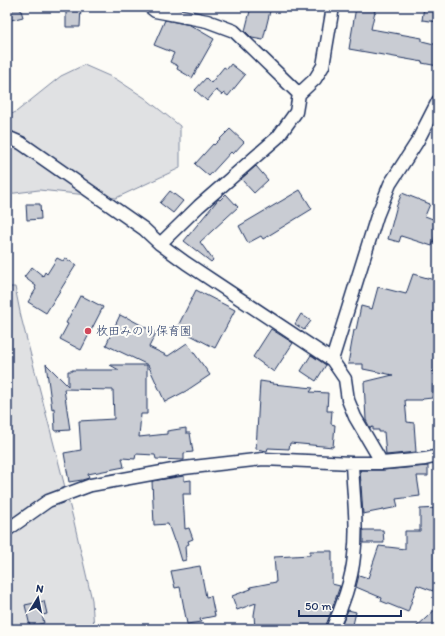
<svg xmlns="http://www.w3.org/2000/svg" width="445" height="636" viewBox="0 0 445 636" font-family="Itim,'Klee One',sans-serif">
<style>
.green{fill:#e0e1e3;stroke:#7e88a0}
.building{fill:#c9ccd3;stroke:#1b2f5e}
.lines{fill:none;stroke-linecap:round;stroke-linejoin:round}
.minor-casing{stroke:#1b2f5e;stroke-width:15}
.minor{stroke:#fdfcf7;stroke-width:12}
.poi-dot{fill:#d1495b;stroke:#fdfcf7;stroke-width:1.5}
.labels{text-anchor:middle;stroke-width:4;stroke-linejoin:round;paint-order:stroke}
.poi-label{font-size:12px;fill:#1b2f5e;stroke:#fdfcf7;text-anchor:start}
</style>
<rect width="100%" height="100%" fill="#fdfcf7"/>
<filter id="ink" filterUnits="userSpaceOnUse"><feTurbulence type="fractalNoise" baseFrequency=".025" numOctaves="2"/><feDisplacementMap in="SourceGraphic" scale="8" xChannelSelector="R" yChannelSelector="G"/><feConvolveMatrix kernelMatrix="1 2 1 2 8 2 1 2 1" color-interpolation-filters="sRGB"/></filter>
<g filter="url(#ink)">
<path class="green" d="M 84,65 L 116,79 L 145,98 L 180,126 L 180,168 L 116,198 L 39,190 L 7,194 L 7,116 L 16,112 L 61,76 Z
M 7,287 L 15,287 L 21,317 L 74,522 L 92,600 L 94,629 L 7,629 Z"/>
<path class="building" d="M 7,7 L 20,7 L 23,17 L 7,21 Z
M 66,7 L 81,7 L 80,27 L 66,27 Z
M 251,7 L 271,7 L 263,40 L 252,38 L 245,31 Z
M 356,7 L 374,7 L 374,11 L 375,11 L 371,29 L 422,38 L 422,41 L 438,45 L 438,66 L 422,63 L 423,62 L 349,49 Z
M 424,7 L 438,7 L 438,22 L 422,20 Z
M 165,20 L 190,25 L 214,39 L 192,78 L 177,69 L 178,66 L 170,62 L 174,53 L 154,45 Z
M 231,64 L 245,75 L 228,96 L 224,93 L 222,95 L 216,90 L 207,101 L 195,90 L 206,78 L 211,83 L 224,67 L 227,69 Z
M 230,129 L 244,142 L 233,154 L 231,152 L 209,176 L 195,164 L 213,144 L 214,145 Z
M 256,166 L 268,180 L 254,193 L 241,179 Z
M 300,190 L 312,209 L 263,239 L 261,236 L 248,243 L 239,226 Z
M 170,191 L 183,201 L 173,213 L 160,203 Z
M 402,193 L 430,204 L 425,216 L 438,221 L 438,228 L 432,246 L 401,236 L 399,242 L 388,239 L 397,205 Z
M 226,194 L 238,207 L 200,242 L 213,260 L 211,262 L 184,241 L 216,202 L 218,199 L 220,200 Z
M 26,204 L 40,204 L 41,219 L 27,220 Z
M 57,258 L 63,261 L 65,258 L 76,265 L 46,313 L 28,302 L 36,289 L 35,288 L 36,286 L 24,277 L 32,267 L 43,276 L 45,272 L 47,274 Z
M 413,274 L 438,281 L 438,372 L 432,371 L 432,398 L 423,399 L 422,400 L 405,400 L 407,422 L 414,423 L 416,452 L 386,455 L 384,432 L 379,432 L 379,430 L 373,430 L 373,427 L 370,428 L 366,420 L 364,382 L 393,375 L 363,369 L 363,364 L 348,364 L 354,330 L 356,330 L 361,306 L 372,309 L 378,287 L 406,294 Z
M 196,290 L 235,310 L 215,348 L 177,328 Z
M 80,296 L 82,297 L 82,296 L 103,307 L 81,350 L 60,339 L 68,324 L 66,323 Z
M 301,314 L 311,321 L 304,330 L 295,324 Z
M 120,315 L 126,318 L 126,317 L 156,333 L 149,347 L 168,356 L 187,343 L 210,375 L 186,391 L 165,402 L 148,365 L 106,345 Z
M 271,329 L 293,343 L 274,372 L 253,357 Z
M 311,355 L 326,365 L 316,381 L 301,371 Z
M 46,364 L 68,386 L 68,371 L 72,371 L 72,370 L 119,370 L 110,365 L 147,365 L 147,414 L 141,414 L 139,437 L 167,434 L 167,431 L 186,428 L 186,433 L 190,433 L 193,452 L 184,453 L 184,460 L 156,459 L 155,455 L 136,454 L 135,459 L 122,458 L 124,467 L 88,474 L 89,478 L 82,480 L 69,482 L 64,453 L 81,450 L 79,421 L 114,419 L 113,390 L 64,389 L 70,430 L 55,431 L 54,408 L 52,409 Z
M 260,381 L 273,383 L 273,384 L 313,388 L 310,392 L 328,393 L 327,411 L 332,411 L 331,424 L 335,425 L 333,447 L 290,443 L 289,449 L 268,448 L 267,451 L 256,449 Z
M 428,466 L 428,476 L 417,476 L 420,496 L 396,499 L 398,507 L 363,514 L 360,470 L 383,470 Z
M 184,476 L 184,481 L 191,480 L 191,494 L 183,494 L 185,529 L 189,528 L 193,539 L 188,541 L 189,544 L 185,546 L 186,560 L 182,561 L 176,541 L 174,541 L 168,524 L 154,525 L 152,481 Z
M 438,508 L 438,578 L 433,591 L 417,585 L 408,612 L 381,601 L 382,598 L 356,587 L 359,575 L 368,578 L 379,546 L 405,549 L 405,531 L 420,531 L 420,509 Z
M 363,530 L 383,530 L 384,543 L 363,543 Z
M 310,551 L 332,551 L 332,584 L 340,586 L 325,629 L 255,629 L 254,615 L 256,603 L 237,610 L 232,596 L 251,589 L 250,587 L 276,582 L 274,557 L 310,555 Z
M 200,566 L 206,597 L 211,596 L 215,616 L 200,619 L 201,622 L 187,624 L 180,587 L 175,588 L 171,571 Z
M 44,601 L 47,614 L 42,615 L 44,623 L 30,626 L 25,605 Z
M 438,607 L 438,625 L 434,629 L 414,629 Z
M 348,610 L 356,612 L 352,629 L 340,629 Z"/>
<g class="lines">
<defs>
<path id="minor" d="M 150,7 L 155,11 L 207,21 L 234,31 L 299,94
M 7,137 L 21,143 L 144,229 L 160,244 L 186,263 L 332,360 L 345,379 L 348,400 L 355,417 L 382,463
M 160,244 L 199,206 L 278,137 L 296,112 L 299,94 L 315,79 L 323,66 L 333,7
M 332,360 L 377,216 L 390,184 L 417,142 L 438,101
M 7,530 L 48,501 L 91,485 L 184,468 L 263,459 L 352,463 L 382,463 L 425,459 L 438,456
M 332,629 C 342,608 352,579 354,556 C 358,525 353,494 352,463"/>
</defs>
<use href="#minor" class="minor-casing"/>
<use href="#minor" class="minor"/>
</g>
</g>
<circle class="poi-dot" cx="88" cy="331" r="4"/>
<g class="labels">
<g class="poi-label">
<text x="96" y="335">枚田みのり保育園</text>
</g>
</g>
<rect width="445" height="636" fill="none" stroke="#fdfcf7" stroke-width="24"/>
<rect x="12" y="12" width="421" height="612" fill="none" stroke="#1b2f5e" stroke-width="1.5" filter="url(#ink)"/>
<g transform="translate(38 598) rotate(10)" stroke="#fdfcf7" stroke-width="3" paint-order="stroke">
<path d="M0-3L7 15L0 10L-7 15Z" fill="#1b2f5e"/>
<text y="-6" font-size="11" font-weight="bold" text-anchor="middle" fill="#1b2f5e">N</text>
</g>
<path d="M299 610v6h102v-6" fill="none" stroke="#1b2f5e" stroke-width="2"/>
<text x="305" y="610" font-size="12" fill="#1b2f5e" stroke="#fdfcf7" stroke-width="3" paint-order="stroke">50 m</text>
</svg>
